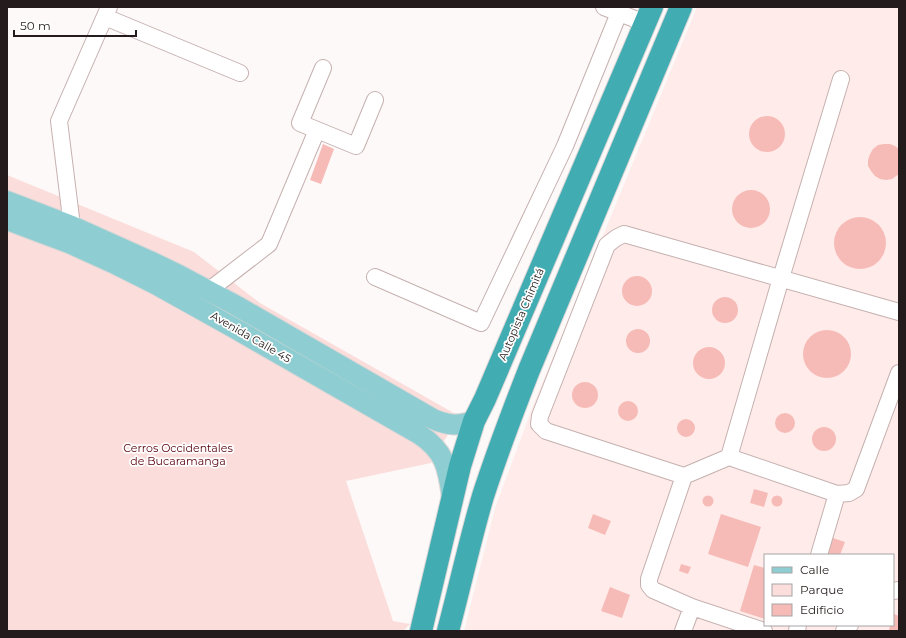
<svg xmlns="http://www.w3.org/2000/svg" width="906" height="638" viewBox="0 0 906 638" font-family="Montserrat,sans-serif">
<style>
.built{fill:#ffecea;fill-rule:evenodd}
.green{fill:#fbdedc}
.building{fill:#f7bbb7}
.lines{fill:none;stroke-linecap:round;stroke-linejoin:round}
.minor-casing{stroke:#c5b1af;stroke-width:18}
.major-casing{stroke:#d8d6d6;stroke-width:22}
.highway-casing{stroke:#d8d6d6;stroke-width:24}
.minor{stroke:#fff;stroke-width:16}
.major{stroke:#8ecdd1;stroke-width:20}
.highway{stroke:#42acb3;stroke-width:22}
.labels{text-anchor:middle;stroke-width:3.5;stroke-linejoin:round;paint-order:stroke}
.street-label{font-size:11px;fill:#241c1c;stroke:#fff}
.park-label{font-size:11px;fill:#59020c;stroke:#fff}
</style>
<rect width="100%" height="100%" fill="#fdf9f8"/>
<path class="built" d="M 697,7 L 899,7 L 899,631 L 464,631 L 495,508 L 534,403 ZM 765,555 L 893,555 L 893,625 L 765,625 Z"/>
<path class="green" d="M 7,175 L 194,252 L 260,303 L 459,416 L 431,463 L 346,481 L 393,621 L 410,624 L 403,631 L 7,631 Z"/>
<path class="building" d="M749 134a18 18 0 1 1 36 0a18 18 0 1 1-36 0Z
M 323,144 L 334,149 L 321,184 L 310,180 Z
M 884,144 L 890,144 L 895,146 L 899,149 L 899,174 L 892,179 L 886,180 L 880,179 L 875,176 L 871,171 L 868,166 L 868,160 L 870,154 L 873,149 L 878,145 Z
M732 209a19 19 0 1 1 38 0a19 19 0 1 1-38 0Z
M834 243a26 26 0 1 1 52 0a26 26 0 1 1-52 0Z
M622 291a15 15 0 1 1 30 0a15 15 0 1 1-30 0Z
M712 310a13 13 0 1 1 26 0a13 13 0 1 1-26 0Z
M626 341a12 12 0 1 1 24 0a12 12 0 1 1-24 0Z
M803 354a24 24 0 1 1 48 0a24 24 0 1 1-48 0Z
M693 363a16 16 0 1 1 32 0a16 16 0 1 1-32 0Z
M572 395a13 13 0 1 1 26 0a13 13 0 1 1-26 0Z
M618 411a10 10 0 1 1 20 0a10 10 0 1 1-20 0Z
M775 423a10 10 0 1 1 20 0a10 10 0 1 1-20 0Z
M677 428a9 9 0 1 1 18 0a9 9 0 1 1-18 0Z
M812 439a12 12 0 1 1 24 0a12 12 0 1 1-24 0Z
M 754,489 L 768,493 L 764,507 L 750,503 Z
M702.5 501a5.5 5.5 0 1 1 11 0a5.5 5.5 0 1 1-11 0Z
M771.5 501a5.5 5.5 0 1 1 11 0a5.5 5.5 0 1 1-11 0Z
M 593,514 L 611,521 L 605,535 L 588,528 Z
M 721,514 L 761,527 L 748,567 L 708,554 Z
M 830,537 L 845,542 L 840,555 L 824,555 Z
M 681,564 L 691,567 L 688,574 L 679,571 Z
M 754,565 L 765,568 L 765,619 L 740,611 Z
M 610,587 L 630,595 L 622,618 L 601,611 Z
M 894,614 L 899,616 L 899,631 L 889,631 L 890,625 L 893,625 L 893,617 Z"/>
<g class="lines">
<defs>
<path id="minor" d="M 604,7 L 645,23
M 105,17 L 240,73
M 323,68 L 300,123 L 356,146 L 375,100
M 72,226 L 59,121 L 109,7
M 375,277 L 481,323 L 565,146 L 619,13
M 208,291 L 269,244 L 317,130
M 729,457 L 781,278 L 841,79
M 684,476 L 729,457 L 837,494
M 819,555 L 837,494 L 849,493 L 856,489 L 899,373
M 893,591 L 899,590
M 683,631 L 692,607
M 764,631 L 692,607 L 653,590 L 649,585 L 649,579 L 684,476 L 546,431 L 539,424 L 540,416 L 607,245 L 616,238 L 624,234 L 899,312
M 797,631 L 798,625
M 844,631 L 850,625"/>
<path id="major" d="M 7,201 L 72,226 L 150,261 L 179,275 L 237,306 L 433,419 C 449,426 458,426 474,421
M 7,220 L 71,244 L 115,264 L 155,284 L 234,328 L 419,434 C 445,451 448,468 452,497"/>
<path id="highway" d="M 421,631 L 460,466 L 474,421 L 485,399 L 652,7
M 448,631 C 460,586 470,540 483,496 C 497,453 513,411 529,370 L 681,7"/>
</defs>
<use href="#minor" class="minor-casing"/>
<use href="#major" class="major-casing"/>
<use href="#highway" class="highway-casing"/>
<use href="#minor" class="minor"/>
<use href="#major" class="major"/>
<use href="#highway" class="highway"/>
</g>
<g class="labels">
<g class="street-label">
<text transform="translate(521 314) rotate(-67)" y="4">Autopista Chimitá</text>
<text transform="translate(251 337) rotate(30)" y="4">Avenida Calle 45</text>
</g>
<g class="park-label">
<text x="178" y="452">Cerros Occidentales<tspan x="178" dy="13">de Bucaramanga</tspan></text>
</g>
</g>
<rect width="906" height="638" fill="none" stroke="#241c1c" stroke-width="16"/>
<rect x="764" y="554" width="130" height="72" fill="#ffffff" stroke="#a7a4a4"/>
<rect x="772" y="567" width="20" height="6" fill="#8ecdd1" stroke="#a7a4a4"/>
<text x="800" y="574" font-size="12" fill="#241c1c">Calle</text>
<rect x="772" y="584" width="20" height="12" fill="#fbdedc" stroke="#a7a4a4"/>
<text x="800" y="594" font-size="12" fill="#241c1c">Parque</text>
<rect x="772" y="604" width="20" height="12" fill="#f7bbb7" stroke="#a7a4a4"/>
<text x="800" y="614" font-size="12" fill="#241c1c">Edificio</text>
<path d="M14 30v6h122v-6" fill="none" stroke="#241c1c" stroke-width="2"/>
<text x="20" y="30" font-size="12" fill="#241c1c" stroke="#ffffff" stroke-width="3" paint-order="stroke">50 m</text>
</svg>
